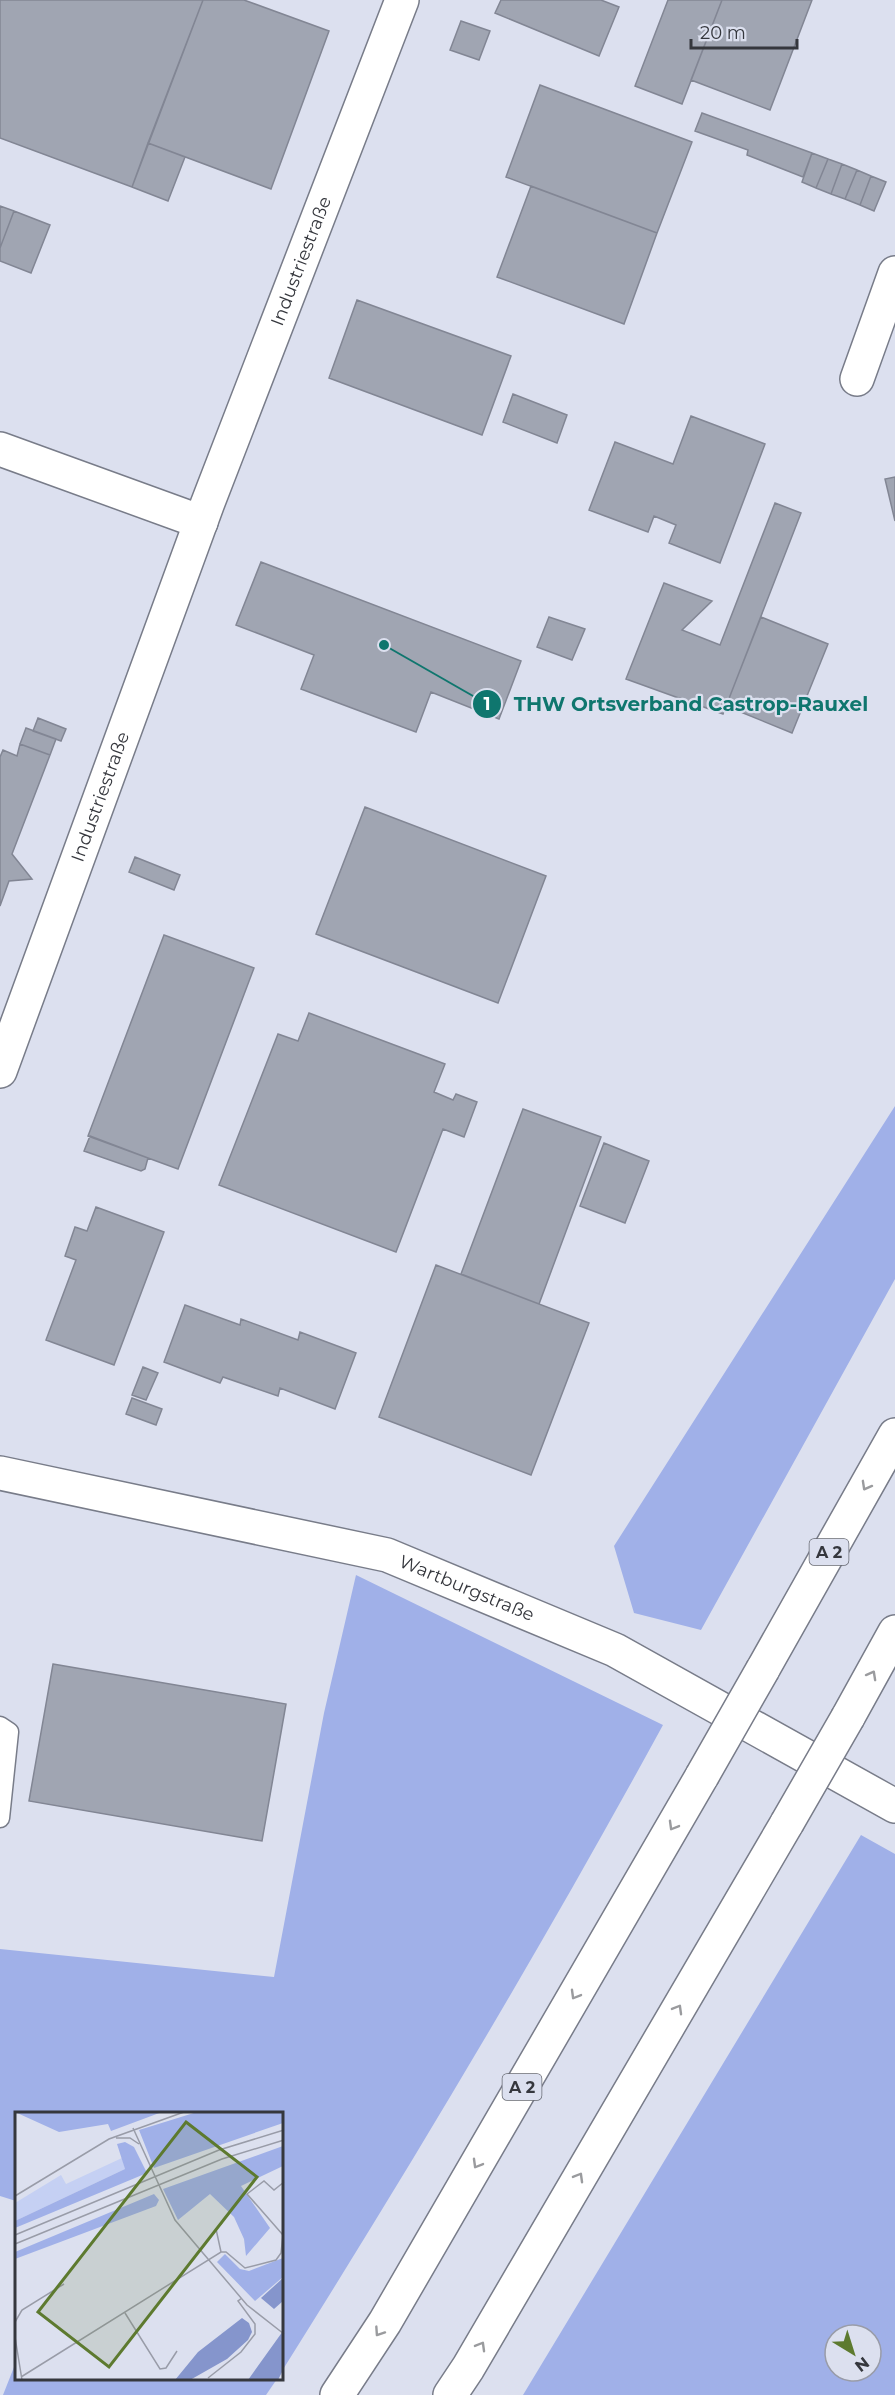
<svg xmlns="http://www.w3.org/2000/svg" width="895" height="2395" viewBox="0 0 895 2395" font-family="Montserrat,sans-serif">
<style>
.forest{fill:#a0b0e8;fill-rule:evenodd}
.building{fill:#a0a5b2;stroke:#828694;stroke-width:1.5}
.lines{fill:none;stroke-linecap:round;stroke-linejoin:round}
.service-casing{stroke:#787c89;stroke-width:21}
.minor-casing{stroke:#787c89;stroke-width:36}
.secondary-casing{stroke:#787c89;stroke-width:36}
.motorway-casing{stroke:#787c89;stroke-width:36}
.service{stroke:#fff;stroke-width:18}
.minor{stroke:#fff;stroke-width:33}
.secondary{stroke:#fff;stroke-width:33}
.motorway{stroke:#fff;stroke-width:33}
.motorway-bridge-casing{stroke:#787c89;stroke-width:36;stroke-linecap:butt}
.motorway-bridge{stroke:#fff;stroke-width:33}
.oneway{stroke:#9a9b9e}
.labels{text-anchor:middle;stroke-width:4.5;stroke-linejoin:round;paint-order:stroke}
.shield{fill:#dce0ef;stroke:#676a72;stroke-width:1.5}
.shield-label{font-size:16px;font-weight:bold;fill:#35373d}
.street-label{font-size:18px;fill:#35373d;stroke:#dce0ef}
.inset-road{fill:none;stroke:#999ca8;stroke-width:1.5}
.view{fill:#5d7a2f;fill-opacity:0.15;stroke:#5d7a2f;stroke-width:3}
.inset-edge{fill:none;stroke:#35373d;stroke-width:3}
.leader{fill:none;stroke:#0f766e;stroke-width:2}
.callout-dot{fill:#0f766e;stroke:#dce0ef;stroke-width:2}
.mark-label{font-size:18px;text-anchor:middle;font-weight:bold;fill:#fff}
.callout-label{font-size:20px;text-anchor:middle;font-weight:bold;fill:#0f766e;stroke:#dce0ef;stroke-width:4.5;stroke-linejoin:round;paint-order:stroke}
</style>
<rect width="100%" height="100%" fill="#dce0ef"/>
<path class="forest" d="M 895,1106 L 895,1279 L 701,1630 L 634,1613 L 614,1546 Z
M 356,1575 L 663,1725 C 543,1945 415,2159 282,2371 L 282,2113 L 16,2113 L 16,2201 L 0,2196 L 0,1949 L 274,1977 L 324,1713 Z
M 861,1835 L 895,1854 L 895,2395 L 523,2395 ZM 835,2335 L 871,2335 L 871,2371 L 835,2371 Z
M 16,2362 L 16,2378 L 277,2379 L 266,2395 L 3,2395 Z"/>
<path class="building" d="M 0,0 L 203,0 L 132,187 L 0,138 Z
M 203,0 L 244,0 L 329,31 L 271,189 L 148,143 Z
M 501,0 L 601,0 L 619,7 L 599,56 L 495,13 Z
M 668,0 L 722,0 L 682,104 L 635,86 Z
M 722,0 L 812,0 L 770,110 L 691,80 Z
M 461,21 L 490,31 L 479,60 L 450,50 Z
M 540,85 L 692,142 L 657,233 L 506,177 Z
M 702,113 L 812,153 L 803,177 L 747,155 L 748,150 L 695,131 Z
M 148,143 L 185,157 L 168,201 L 132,187 Z
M 812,153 L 828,159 L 816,188 L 802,182 Z
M 828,159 L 842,164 L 831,194 L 816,188 Z
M 842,164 L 857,170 L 845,199 L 831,194 Z
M 857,170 L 871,176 L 860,205 L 845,199 Z
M 871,176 L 886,182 L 874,211 L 860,205 Z
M 531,186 L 657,233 L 624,324 L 497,277 Z
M 0,206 L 14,211 L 0,248 Z
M 14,211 L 50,225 L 31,273 L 0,261 L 0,248 Z
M 357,300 L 511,356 L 482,435 L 329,378 Z
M 513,394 L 567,415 L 557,443 L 503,422 Z
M 691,416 L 765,444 L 720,563 L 669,543 L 676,525 L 654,516 L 648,532 L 589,510 L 615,442 L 673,464 Z
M 895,477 L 895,521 L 885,479 Z
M 775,503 L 801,513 L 723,714 L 626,679 L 664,583 L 712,601 L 682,630 L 720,645 Z
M 261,562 L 521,661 L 499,719 L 431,692 L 416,732 L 301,689 L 314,655 L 236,625 Z
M 549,617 L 585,629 L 572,660 L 537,647 Z
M 761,617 L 828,644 L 792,733 L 726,706 Z
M 38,718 L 66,729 L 61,741 L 33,731 Z
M 26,728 L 56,739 L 50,755 L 20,744 Z
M 20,744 L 50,755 L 12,854 L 32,879 L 9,881 L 0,906 L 0,757 L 3,750 L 17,756 Z
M 365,807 L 546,876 L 498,1003 L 316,934 Z
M 135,857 L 180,875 L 174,890 L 129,872 Z
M 164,935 L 254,968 L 178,1169 L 88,1136 Z
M 309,1013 L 445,1064 L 434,1092 L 453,1100 L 456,1094 L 477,1102 L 464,1137 L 443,1129 L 396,1252 L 219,1185 L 278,1034 L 298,1041 Z
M 523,1109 L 601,1137 L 539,1304 L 461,1274 Z
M 90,1136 L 148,1158 L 145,1169 L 141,1171 L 84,1151 Z
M 604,1143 L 649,1161 L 625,1223 L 580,1206 Z
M 96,1207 L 164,1232 L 114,1365 L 46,1340 L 76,1260 L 65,1256 L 75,1227 L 87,1231 Z
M 436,1265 L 589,1323 L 531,1475 L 379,1417 Z
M 185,1305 L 240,1325 L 241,1319 L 298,1340 L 300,1332 L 356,1353 L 335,1409 L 280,1388 L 278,1396 L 223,1377 L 220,1383 L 164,1362 Z
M 143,1367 L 158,1373 L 146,1400 L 132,1395 Z
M 132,1398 L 162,1409 L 156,1425 L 126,1414 Z
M 53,1664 L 286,1704 L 262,1841 L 29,1801 Z"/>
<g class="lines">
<defs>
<path id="service" d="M 0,1726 L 9,1732 L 0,1818"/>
<g id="minor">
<path d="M 857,379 L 895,273"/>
<path d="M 0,449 L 201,522"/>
<path id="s1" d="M 0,1071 L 207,505 L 402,0"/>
</g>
<g id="secondary">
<path id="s2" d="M 0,1473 L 387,1555 L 615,1650 L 895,1806"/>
</g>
<path id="motorway" d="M 763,1669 L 895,1435
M 848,1717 L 895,1632
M 337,2395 L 385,2322 L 702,1776
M 450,2395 L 468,2368 L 787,1823"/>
</defs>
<use href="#service" class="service-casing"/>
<use href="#minor" class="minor-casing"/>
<use href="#secondary" class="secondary-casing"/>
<use href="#motorway" class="motorway-casing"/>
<use href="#service" class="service"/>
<use href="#minor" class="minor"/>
<use href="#secondary" class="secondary"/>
<use href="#motorway" class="motorway"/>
<defs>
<path id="motorway-bridge" d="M 702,1776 L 763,1669
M 787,1823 L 848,1717"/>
</defs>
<use href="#motorway-bridge" class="motorway-bridge-casing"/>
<use href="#motorway-bridge" class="motorway-bridge"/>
</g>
<defs><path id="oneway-chevron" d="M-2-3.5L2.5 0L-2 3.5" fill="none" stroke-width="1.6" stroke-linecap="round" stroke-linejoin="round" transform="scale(1.5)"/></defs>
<g class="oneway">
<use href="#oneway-chevron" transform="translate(866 1486) rotate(119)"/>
<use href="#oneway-chevron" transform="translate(872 1675) rotate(-61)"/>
<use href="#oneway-chevron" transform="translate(673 1826) rotate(120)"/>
<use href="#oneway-chevron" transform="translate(575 1995) rotate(120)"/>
<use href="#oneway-chevron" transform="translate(678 2009) rotate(-60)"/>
<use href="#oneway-chevron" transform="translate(477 2164) rotate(120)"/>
<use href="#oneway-chevron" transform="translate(579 2177) rotate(-60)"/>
<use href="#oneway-chevron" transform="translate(379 2332) rotate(124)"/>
<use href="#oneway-chevron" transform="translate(481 2346) rotate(-60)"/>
</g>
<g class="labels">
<g class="shield">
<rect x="809.5" y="1539" width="39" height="26" rx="4.5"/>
<rect x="502.5" y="2074" width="39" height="26" rx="4.5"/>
</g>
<g class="shield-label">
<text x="829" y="1558">A 2</text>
<text x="522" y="2093">A 2</text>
</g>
<g class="street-label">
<text dy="6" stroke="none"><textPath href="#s1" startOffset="864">Industriestraße</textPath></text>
<text dy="6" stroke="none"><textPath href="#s1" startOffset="292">Industriestraße</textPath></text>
<text dy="6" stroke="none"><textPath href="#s2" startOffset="482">Wartburgstraße</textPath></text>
</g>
</g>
<g transform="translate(15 2112)">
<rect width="268" height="268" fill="#dce0ef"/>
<path d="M 107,46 L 110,57 L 0,109 L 0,91 L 46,63 L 51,72 Z" fill="#c5d0f3"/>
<path d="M 0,0 L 147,0 L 96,19 L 93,12 L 44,20 ZM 182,0 L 268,0 L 268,11 L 139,56 L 124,18 ZM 110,30 L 119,35 L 132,61 L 0,116 L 0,109 L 110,57 L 102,32 ZM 268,34 L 268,54 L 226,74 L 255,116 L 231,144 L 229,127 L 219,105 L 195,82 L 163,108 L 148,77 ZM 139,82 L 144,88 L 141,94 L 0,147 L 0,140 ZM 210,142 L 225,157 L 234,159 L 268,146 L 268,165 L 240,189 L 202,150 Z" fill="#a0b0e8"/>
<path d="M 268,166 L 268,189 L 259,197 L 246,186 ZM 227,206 L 234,211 L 237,220 L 233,228 L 212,247 L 175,268 L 160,268 L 183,240 ZM 268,219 L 268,258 L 263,268 L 233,268 Z" fill="#8595cc"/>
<path class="inset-road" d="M 118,16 L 160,108 L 232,193 L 269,222M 101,26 L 115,26 L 124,32M 0,84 L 94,27 L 169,0M 0,123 L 204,38 L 269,18M 0,132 L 207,47 L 269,28M 206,140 L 201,117 L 207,111M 110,201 L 145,257 L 151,256 L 162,239M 0,210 L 7,198 L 49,172M 0,225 L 7,268M 6,265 L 206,140 L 211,140 L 230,156 L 261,148 L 266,141 L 268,123 L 232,82 L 249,69 L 259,78 L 269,70M 193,266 L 226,240 L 240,222 L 240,212 L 223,189 L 227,186"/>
<path class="view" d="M 171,10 L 242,65 L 94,255 L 23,200 Z"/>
<rect width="268" height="268" class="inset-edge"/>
</g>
<path class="leader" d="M384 645L487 704"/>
<g class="callout-dot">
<circle cx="384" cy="645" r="6"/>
<circle cx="487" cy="704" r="15"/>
</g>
<g class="mark-label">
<text x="487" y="710">1</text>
</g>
<g class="callout-label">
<text x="691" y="711">THW Ortsverband Castrop-Rauxel</text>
</g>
<g transform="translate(853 2353) rotate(142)"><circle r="28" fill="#dce0ef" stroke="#999ca8" stroke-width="1.5"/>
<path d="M0-4.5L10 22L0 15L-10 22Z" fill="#5d7a2f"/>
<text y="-9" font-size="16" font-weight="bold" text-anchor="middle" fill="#35373d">N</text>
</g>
<path d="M691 39v9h106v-9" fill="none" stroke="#35373d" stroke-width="3"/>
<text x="700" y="39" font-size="18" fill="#35373d" stroke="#dce0ef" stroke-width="4.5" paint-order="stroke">20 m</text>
</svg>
